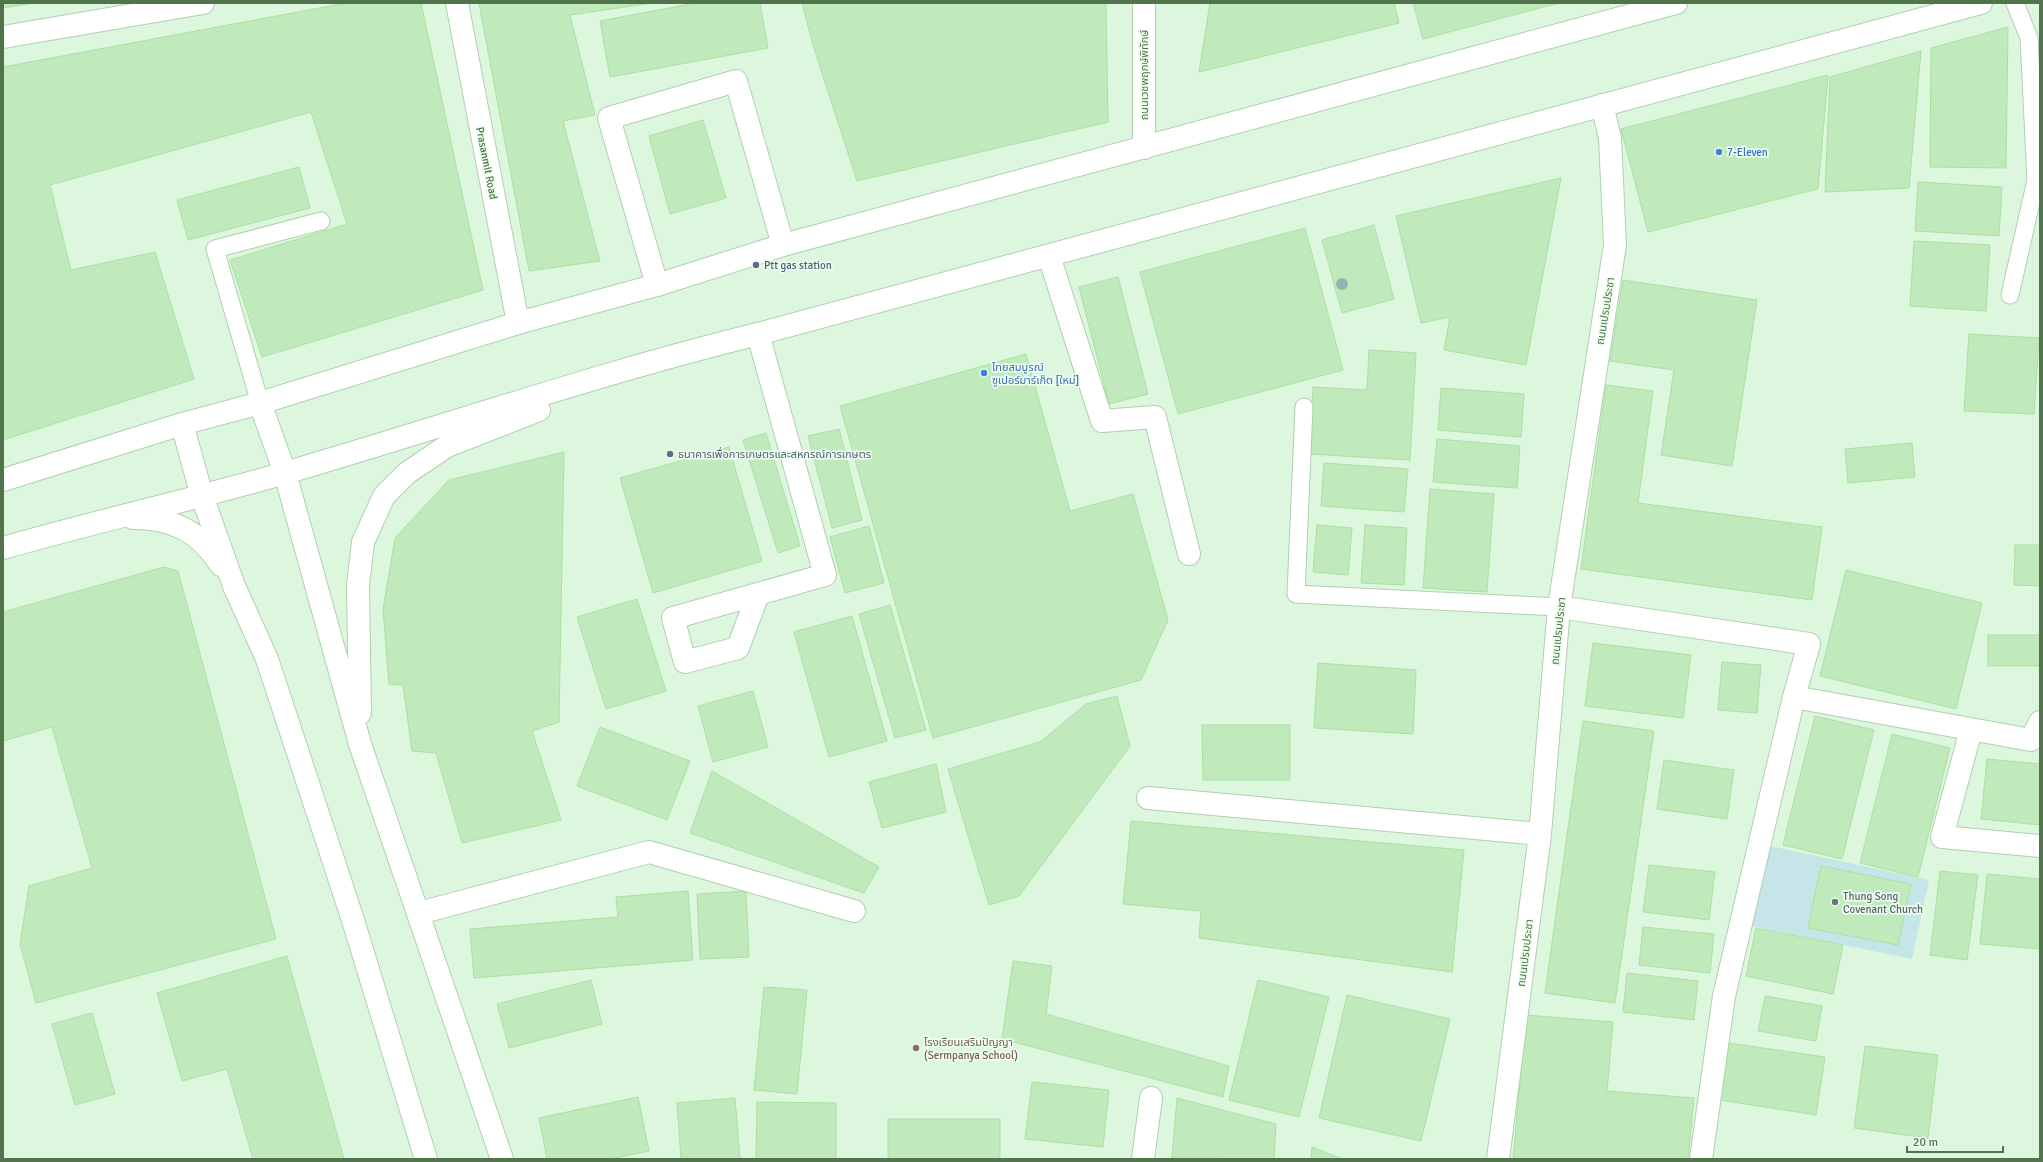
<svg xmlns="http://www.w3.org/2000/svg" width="2043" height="1162" viewBox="0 0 2043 1162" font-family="Signika,'Noto Sans Thai',sans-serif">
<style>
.residential{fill:#dcf7dd}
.green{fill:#c6e5e8}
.building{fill:#c0eabb;stroke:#a9e1a1}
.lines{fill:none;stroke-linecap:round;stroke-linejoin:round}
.service-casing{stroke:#b2cfb1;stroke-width:19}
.pedestrian-casing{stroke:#b2cfb1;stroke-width:24}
.minor-casing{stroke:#b2cfb1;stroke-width:24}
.secondary-casing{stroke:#afd1ae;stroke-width:24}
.service{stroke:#fff;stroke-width:17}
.pedestrian{stroke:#fff;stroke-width:22}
.minor{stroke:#fff;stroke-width:22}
.secondary{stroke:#fff;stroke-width:22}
.tree{fill:#91b4b1}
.shop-dot{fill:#3f7fe0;stroke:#edfeef;stroke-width:1.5}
.service-dot{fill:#5c6f8a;stroke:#edfeef;stroke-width:1.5}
.worship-dot{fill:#6b7280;stroke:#edfeef;stroke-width:1.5}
.education-dot{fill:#8d6e63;stroke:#edfeef;stroke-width:1.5}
.labels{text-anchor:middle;stroke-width:3.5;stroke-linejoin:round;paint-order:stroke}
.street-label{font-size:11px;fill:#52744d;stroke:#edfeef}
.shop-label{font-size:11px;fill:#366cbe;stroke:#edfeef;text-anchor:start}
.service-label{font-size:11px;fill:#4e5e75;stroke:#edfeef;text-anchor:start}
.worship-label{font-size:11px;fill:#5b616d;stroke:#edfeef;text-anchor:start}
.education-label{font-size:11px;fill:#785e54;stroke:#edfeef;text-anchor:start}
</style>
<rect width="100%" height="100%" fill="#e7fbe9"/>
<path class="residential" d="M 3,3 L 2040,3 L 2040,1159 L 3,1159 Z"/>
<path class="green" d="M 1760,844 L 1929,880 L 1912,959 L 1741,924 Z"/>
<path class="building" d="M 3,3 L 34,3 L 3,8 Z
M 346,3 L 421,3 L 483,290 L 262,357 L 230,260 L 347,224 L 311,112 L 50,185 L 71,270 L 155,252 L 194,379 L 3,440 L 3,67 Z
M 479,3 L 653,3 L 570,15 L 595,115 L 563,121 L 600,261 L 529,271 Z
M 696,3 L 760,3 L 768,48 L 610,77 L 600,21 Z
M 802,3 L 1106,3 L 1108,122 L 857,181 L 813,45 Z
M 1210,3 L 1394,3 L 1399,23 L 1199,72 Z
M 1413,3 L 1559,3 L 1423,39 Z
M 2008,27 L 2006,168 L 1930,167 L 1931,48 Z
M 1921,51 L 1909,188 L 1825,192 L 1830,77 Z
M 1828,75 L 1818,189 L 1648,232 L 1621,129 Z
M 703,120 L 726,198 L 670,214 L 649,136 Z
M 299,167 L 310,208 L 188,240 L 177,200 Z
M 1561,178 L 1526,365 L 1444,350 L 1450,317 L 1421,323 L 1396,216 Z
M 1918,182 L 2002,187 L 1999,236 L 1915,231 Z
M 1374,225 L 1394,299 L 1342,313 L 1322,240 Z
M 1305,228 L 1343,370 L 1178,414 L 1140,272 Z
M 1914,241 L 1990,245 L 1986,311 L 1910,306 Z
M 1118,277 L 1148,394 L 1109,404 L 1079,287 Z
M 1623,280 L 1757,300 L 1732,466 L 1661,455 L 1674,370 L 1610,361 Z
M 1969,334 L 2039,338 L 2034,414 L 1964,411 Z
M 1369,350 L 1416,353 L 1410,460 L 1309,454 L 1313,387 L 1367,390 Z
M 1026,354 L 1070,511 L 1133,494 L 1168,620 L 1141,680 L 933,738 L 840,406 Z
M 1606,385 L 1653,391 L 1638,503 L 1822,527 L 1812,600 L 1581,569 Z
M 1441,388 L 1524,394 L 1521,437 L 1438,430 Z
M 839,429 L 862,520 L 832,528 L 808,436 Z
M 766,433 L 800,546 L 778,553 L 743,440 Z
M 1437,439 L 1520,446 L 1517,488 L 1433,482 Z
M 1912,443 L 1915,477 L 1848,483 L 1845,449 Z
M 729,447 L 762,561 L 653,593 L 620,478 Z
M 564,452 L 559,722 L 532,731 L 561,820 L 462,843 L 436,753 L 412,751 L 403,685 L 389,684 L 383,609 L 395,538 L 449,480 Z
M 1324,463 L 1408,469 L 1404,512 L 1321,506 Z
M 1430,489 L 1494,494 L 1487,592 L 1423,588 Z
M 1317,525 L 1352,528 L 1348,575 L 1313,572 Z
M 1365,525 L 1407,528 L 1404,585 L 1361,583 Z
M 869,526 L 884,583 L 845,593 L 830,537 Z
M 2015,545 L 2040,545 L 2040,586 L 2014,585 Z
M 164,567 L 178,571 L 276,939 L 36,1003 L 20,944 L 29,886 L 92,868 L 52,727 L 3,741 L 3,612 Z
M 1846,570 L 1982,603 L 1956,709 L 1820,676 Z
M 637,599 L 666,691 L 606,709 L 577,617 Z
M 890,605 L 926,730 L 895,738 L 859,614 Z
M 852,616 L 887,741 L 829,757 L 794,632 Z
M 1988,635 L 2040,635 L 2040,666 L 1988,666 Z
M 1593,643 L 1691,655 L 1683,718 L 1585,706 Z
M 1722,662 L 1761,665 L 1757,713 L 1718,710 Z
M 1318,663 L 1416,670 L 1413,734 L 1314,728 Z
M 753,691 L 768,747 L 713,762 L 698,706 Z
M 1117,696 L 1130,746 L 1019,896 L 989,905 L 948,769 L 1040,742 L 1086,704 Z
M 1815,716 L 1874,730 L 1842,859 L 1783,845 Z
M 1583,721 L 1654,731 L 1615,1003 L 1545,993 Z
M 1202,725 L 1290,725 L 1290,780 L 1203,780 Z
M 600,727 L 690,761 L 667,820 L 577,786 Z
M 1892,734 L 1950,748 L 1918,877 L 1860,863 Z
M 1987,759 L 2040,764 L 2040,825 L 1981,819 Z
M 1664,760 L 1734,770 L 1727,819 L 1657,809 Z
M 936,764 L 946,812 L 882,828 L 869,782 Z
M 712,771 L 879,867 L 864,893 L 690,833 Z
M 1131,821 L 1464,850 L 1452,972 L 1199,938 L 1201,911 L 1123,904 Z
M 1649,865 L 1715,872 L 1709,920 L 1643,912 Z
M 1821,866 L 1911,884 L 1898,945 L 1808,928 Z
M 1940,871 L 1978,875 L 1967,960 L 1930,955 Z
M 1987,874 L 2040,879 L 2040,949 L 1980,944 Z
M 688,891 L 693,960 L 474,978 L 470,929 L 618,917 L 616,897 Z
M 746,891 L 749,957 L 700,959 L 697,894 Z
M 1643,927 L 1714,934 L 1710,973 L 1639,965 Z
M 1756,928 L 1843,945 L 1833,994 L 1746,976 Z
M 287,956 L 344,1159 L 253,1159 L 227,1069 L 182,1081 L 157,993 Z
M 1013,961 L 1052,966 L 1046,1014 L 1229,1066 L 1223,1097 L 1002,1039 Z
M 1627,973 L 1698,981 L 1694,1020 L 1623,1012 Z
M 591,980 L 602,1024 L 509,1048 L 497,1004 Z
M 1258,980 L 1329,997 L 1299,1117 L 1229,1100 Z
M 764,987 L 807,990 L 797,1094 L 754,1090 Z
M 1347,995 L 1450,1019 L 1421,1141 L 1319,1118 Z
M 1765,996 L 1822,1006 L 1816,1041 L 1758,1031 Z
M 92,1013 L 115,1094 L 75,1105 L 52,1024 Z
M 1526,1015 L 1613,1022 L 1607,1091 L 1694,1098 L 1688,1159 L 1513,1159 Z
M 1729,1043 L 1825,1057 L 1816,1115 L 1720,1100 Z
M 1865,1046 L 1938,1055 L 1928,1138 L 1854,1128 Z
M 1032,1082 L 1109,1090 L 1103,1147 L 1025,1139 Z
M 638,1097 L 649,1151 L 611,1159 L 547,1159 L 539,1118 Z
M 735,1098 L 740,1159 L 681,1159 L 677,1103 Z
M 1177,1098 L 1276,1124 L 1274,1159 L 1172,1158 Z
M 757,1102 L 836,1103 L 836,1159 L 756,1159 Z
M 888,1119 L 1000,1119 L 1000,1159 L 888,1159 Z
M 1312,1147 L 1342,1159 L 1311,1159 Z"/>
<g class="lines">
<defs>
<path id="service" d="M 2010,295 L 2036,180 L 2029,38 L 2015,3
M 260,403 L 215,249 L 321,221
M 1304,407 L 1296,594 L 1559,607"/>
<path id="pedestrian" d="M 419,913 L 649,852 L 854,911"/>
<path id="minor" d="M 457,3 L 518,323
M 3,37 L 203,3
M 1144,148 L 1144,3
M 1049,256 L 1102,421 L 1155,417 L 1189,554
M 657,285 L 609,118 L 736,81 L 783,245
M 758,334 L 825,575 L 673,618 L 685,662 L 738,648 L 758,594
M 1559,607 L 1809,644 L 1794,697 L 1724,996 L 1701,1159
M 1794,697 L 2031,740 L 2040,722
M 1971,730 L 1942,837 L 2040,846
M 1148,798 L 1540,834
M 1143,1159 L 1151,1098
M 1498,1159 L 1540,834 L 1559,607 L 1615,245 L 1610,138 L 1602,105"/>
<path id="secondary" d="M 260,403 L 285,473 L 360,744 L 502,1159
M 182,424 L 202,496 L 234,586 L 267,659 L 352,917 L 426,1159
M 3,480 L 182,424 L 260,403 L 518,323 L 657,285 L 783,245 L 1676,3
M 133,518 C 173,518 199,531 221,565
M 3,548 C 97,521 192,500 285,473 C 443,427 599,373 758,334 L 1981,3
M 360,713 L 358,585 L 363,542 L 384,496 L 407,473 L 447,446 L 539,410"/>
</defs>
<use href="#service" class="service-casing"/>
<use href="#pedestrian" class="pedestrian-casing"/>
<use href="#minor" class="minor-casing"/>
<use href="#secondary" class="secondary-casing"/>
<use href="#service" class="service"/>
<use href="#pedestrian" class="pedestrian"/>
<use href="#minor" class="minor"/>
<use href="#secondary" class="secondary"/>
</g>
<circle class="tree" cx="1342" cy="284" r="6"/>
<g class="shop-dot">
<circle cx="1719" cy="152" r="4"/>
<circle cx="984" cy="373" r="4"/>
</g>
<g class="service-dot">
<circle cx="756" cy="265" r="4"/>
<circle cx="670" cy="454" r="4"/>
</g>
<circle class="worship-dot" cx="1835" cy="902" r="4"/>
<circle class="education-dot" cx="916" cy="1048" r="4"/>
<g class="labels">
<g class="street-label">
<text transform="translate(1144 75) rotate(-90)" y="4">ถนนเวชพฤกษ์พิทักษ์</text>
<text transform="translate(487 163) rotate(79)" y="4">Prasanmit Road</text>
<text transform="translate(1605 311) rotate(-81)" y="4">ถนนเปรมประชา</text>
<text transform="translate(1558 631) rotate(-84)" y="4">ถนนเปรมประชา</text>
<text transform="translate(1525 953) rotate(-83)" y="4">ถนนเปรมประชา</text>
</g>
<g class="shop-label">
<text x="1727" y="156">7-Eleven</text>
<text x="992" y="371">ไทยสมบูรณ์<tspan x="992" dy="13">ซูเปอร์มาร์เก็ต [ใหม่]</tspan></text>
</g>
<g class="service-label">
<text x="764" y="269">Ptt gas station</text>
<text x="678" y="458">ธนาคารเพื่อการเกษตรและสหกรณ์การเกษตร</text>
</g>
<g class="worship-label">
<text x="1843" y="900">Thung Song<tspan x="1843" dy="13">Covenant Church</tspan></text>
</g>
<g class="education-label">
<text x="924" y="1046">โรงเรียนเสริมปัญญา<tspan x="924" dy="13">(Sermpanya School)</tspan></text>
</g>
</g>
<rect width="2043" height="1162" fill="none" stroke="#52744d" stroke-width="8"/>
<path d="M1907 1146v6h96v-6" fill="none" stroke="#52744d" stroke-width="2"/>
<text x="1913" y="1146" font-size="12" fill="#52744d" stroke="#edfeef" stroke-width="3" paint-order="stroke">20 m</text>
</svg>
